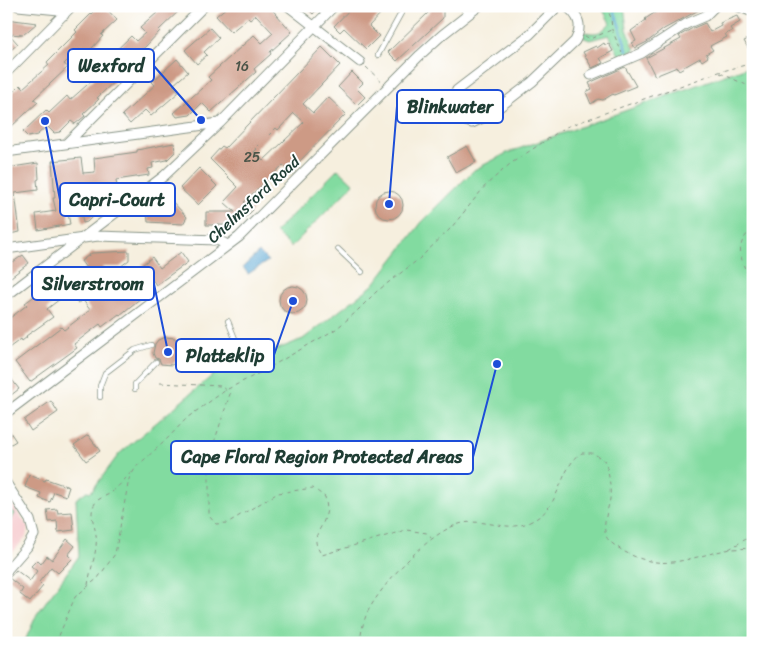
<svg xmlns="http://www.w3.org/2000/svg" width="759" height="649" viewBox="0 0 759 649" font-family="Sriracha,sans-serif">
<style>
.built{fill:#f7cfd2}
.green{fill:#82dba0;stroke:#508c6a}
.water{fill:#58a6d1;stroke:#3c7282}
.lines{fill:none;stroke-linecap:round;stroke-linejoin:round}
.stream{stroke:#58a6d1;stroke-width:2.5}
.building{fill:#cd9a85;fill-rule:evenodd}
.service-casing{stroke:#8a9689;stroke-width:6}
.minor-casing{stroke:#8a9689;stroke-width:11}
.path{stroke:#8a9689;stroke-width:1;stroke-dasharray:4 4;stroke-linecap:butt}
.service{stroke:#fff;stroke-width:4.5}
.minor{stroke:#fff;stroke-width:9}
.labels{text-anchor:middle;stroke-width:4;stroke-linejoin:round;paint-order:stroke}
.number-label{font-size:14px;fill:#4a5448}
.street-label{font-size:16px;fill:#1f3d34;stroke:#fff}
.leader{fill:none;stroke:#1d4ed8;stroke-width:2}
.callout-dot{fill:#1d4ed8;stroke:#fff;stroke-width:2}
.callout{fill:#fff;stroke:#1d4ed8;stroke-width:2}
.callout-label{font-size:18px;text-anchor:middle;font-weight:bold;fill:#1f3d34}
</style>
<rect width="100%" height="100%" fill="#fff"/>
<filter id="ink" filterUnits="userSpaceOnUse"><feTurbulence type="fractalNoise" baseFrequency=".02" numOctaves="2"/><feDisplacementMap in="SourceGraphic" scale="10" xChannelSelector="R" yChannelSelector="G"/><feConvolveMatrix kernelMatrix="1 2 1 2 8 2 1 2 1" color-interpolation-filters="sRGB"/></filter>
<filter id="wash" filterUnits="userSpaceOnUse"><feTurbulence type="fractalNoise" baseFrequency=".0096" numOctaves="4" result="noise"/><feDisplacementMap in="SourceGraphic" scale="20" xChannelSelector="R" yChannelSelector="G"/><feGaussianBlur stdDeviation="1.12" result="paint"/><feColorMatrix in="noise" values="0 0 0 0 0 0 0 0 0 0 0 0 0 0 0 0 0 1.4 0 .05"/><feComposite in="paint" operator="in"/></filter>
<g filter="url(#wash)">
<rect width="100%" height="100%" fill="#f6efde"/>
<path class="built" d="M 6,496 L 28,527 L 26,537 L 6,560 Z"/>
<path class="green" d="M 601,6 L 624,6 L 627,29 L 635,50 L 620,57 L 609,35 L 590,40 L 582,37 L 583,32 C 597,34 600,34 610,23 Z
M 753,65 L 753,643 L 24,643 L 37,614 L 79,556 L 76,499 L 87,491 L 91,492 L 119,454 L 213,375 L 303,339 L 373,285 L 422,222 L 474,170 L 507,153 Z
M 338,169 L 354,184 L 291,247 L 275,232 Z
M 6,509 L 15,513 L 6,530 Z"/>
<path class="water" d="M 259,252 L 268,261 L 248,274 L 243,267 Z"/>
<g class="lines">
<path class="stream" d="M 613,6 L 627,50"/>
</g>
<g id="blocks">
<path class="building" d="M 99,6 L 104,6 L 117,20 L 101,35 L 103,36 L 82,59 L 75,53 L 64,64 L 68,67 L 34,99 L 38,102 L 12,126 L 6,120 L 6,99 L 20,85 L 23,88 L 49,65 L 47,62 L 77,32 L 75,30 Z
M 153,6 L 184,6 L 159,30 L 160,31 L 146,46 L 128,62 L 131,65 L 97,98 L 99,99 L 83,114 L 85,116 L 75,124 L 71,121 L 60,132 L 54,133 L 47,126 L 37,135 L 28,137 L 23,132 L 46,110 L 49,113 L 67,96 L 70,100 L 95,78 L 94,76 L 106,65 L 104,62 L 131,36 L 136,41 L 145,33 L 140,28 L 158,12 Z
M 228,6 L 269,6 L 292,32 L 270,52 L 271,54 L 254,69 L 256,72 L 211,112 L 202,103 L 190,115 L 177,117 L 174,113 L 211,80 L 208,77 L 254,35 L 262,43 L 273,33 L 256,15 L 250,20 L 248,18 L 231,32 L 216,16 Z
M 305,6 L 320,6 L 313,14 Z
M 353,6 L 376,6 L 382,12 L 369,26 L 379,36 L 366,49 L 344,28 L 340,32 L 334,26 Z
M 428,6 L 443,6 L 443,18 L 397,61 L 388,52 L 431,10 Z
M 657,6 L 706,6 L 664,29 L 647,42 L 635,48 L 632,43 L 636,41 L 631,31 L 646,20 L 645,19 L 659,10 Z
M 737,16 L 740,22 L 730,28 L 732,31 L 725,34 L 727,37 L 710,46 L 713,50 L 706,54 L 708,57 L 702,61 L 700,58 L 679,70 L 677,67 L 655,76 L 646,58 L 681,39 L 679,36 L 691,29 L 705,23 L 710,32 L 721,26 L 720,23 Z
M 6,19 L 37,23 L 23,35 L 9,34 L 18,44 L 6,54 Z
M 210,28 L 219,38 L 204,52 L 207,55 L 197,64 L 185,50 Z
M 753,37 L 753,45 L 748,48 L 744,41 Z
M 604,43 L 605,45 L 609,44 L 613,51 L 600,58 L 603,63 L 592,68 L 583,52 L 596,46 L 597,48 Z
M 322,47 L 340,65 L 303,104 L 313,113 L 328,97 L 346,114 L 290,171 L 283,165 L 244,202 L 253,210 L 243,220 L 236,214 L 236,225 L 206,225 L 206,212 L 235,212 L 224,202 L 238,187 L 210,159 L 222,146 L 225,148 ZM 294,113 L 304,122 L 263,161 L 254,152 L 257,149 L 256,148 L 276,128 L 278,130 Z
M 177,59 L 188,72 L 173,85 L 179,92 L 151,116 L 145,110 L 130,124 L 122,115 L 155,85 L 152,82 Z
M 625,67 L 636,86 L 614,95 L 613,94 L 603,100 L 598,99 L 591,104 L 586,92 L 592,89 L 589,83 Z
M 352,72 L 363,83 L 357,89 L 365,97 L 357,105 L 338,87 Z
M 174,143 L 175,152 L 167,160 L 152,163 L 153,168 L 148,169 L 149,175 L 116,180 L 118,194 L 106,203 L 93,206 L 94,215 L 87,222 L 83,223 L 80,205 L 83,204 L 79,185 L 63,187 L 70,224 L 38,230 L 36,214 L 56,211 L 53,198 L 55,198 L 52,161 L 81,158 L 83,173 L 95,172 L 94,158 L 137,152 L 137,150 Z
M 467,146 L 476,162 L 456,173 L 447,157 Z
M 38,163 L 39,179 L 37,180 L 38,190 L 15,193 L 20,232 L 9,234 L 6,217 L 6,205 L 9,205 L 6,190 L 6,168 Z
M 199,168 L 217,186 L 198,205 L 180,188 Z
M375 205a14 14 0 1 1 28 0a14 14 0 1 1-28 0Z
M 167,196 L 187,217 L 183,224 L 148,222 L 147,210 Z
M 129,251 L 129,260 L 120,267 L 102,267 L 108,278 L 99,285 L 95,280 L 85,288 L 94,300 L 131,273 L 147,293 L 120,315 L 119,314 L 102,327 L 100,324 L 74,344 L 77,348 L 30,382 L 15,362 L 61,327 L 64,330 L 90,310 L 83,300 L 78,303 L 69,292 L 47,309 L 53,317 L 26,336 L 27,337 L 22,341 L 21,339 L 6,350 L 6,321 L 27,305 L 25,303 L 36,295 L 40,299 L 52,290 L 44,281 L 53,274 L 60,284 L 74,273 L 76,276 L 86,268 L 81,261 L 92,253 Z
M 181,252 L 188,262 L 156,285 L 142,265 L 152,257 L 160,268 Z
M 6,255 L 13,262 L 23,255 L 29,263 L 11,277 L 6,271 Z
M279 300a14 14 0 1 1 28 0a14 14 0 1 1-28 0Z
M 165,337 L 175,338 L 182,347 L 181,357 L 172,365 L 161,364 L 159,359 L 155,358 L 153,353 L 155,344 L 158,340 Z
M 6,372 L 19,389 L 6,399 Z
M 51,401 L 58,412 L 31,431 L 24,420 Z
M 6,426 L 16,441 L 6,447 Z
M 88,435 L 100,451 L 86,461 L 74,445 Z
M 29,475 L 45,481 L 46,479 L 69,487 L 66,496 L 54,492 L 50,502 L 39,498 L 41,493 L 25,487 Z
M 57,509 L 58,513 L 72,512 L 74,530 L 58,532 L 57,521 L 49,522 L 47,510 Z
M 67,539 L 75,546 L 68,555 L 72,559 L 58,573 L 51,567 L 39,582 L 43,586 L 30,602 L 20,594 L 23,589 L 9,578 L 16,570 L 30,581 L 37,571 L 31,566 L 37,560 L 41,564 L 47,556 L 52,560 Z"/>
</g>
</g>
<g filter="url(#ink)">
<use href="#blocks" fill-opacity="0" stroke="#8a9689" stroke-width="1"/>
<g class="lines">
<defs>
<path id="service" d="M 460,6 L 469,14
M 378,55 L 405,6
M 338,249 L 362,272
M 228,321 L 240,351
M 135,389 L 135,384 L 156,362
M 100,397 L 100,386 L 105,373 L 135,350 L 151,345"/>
<path id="minor" d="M 18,6 L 59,10 L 64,15
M 288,6 L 360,62
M 558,6 L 529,35 L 457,90 C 449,103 456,120 472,123 L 489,115 L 532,82 L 575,41 C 583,26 579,16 566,6
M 737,6 L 753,12
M 6,73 L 72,6
M 591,75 L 642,53 L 686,24 L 705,16 L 715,6
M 67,143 L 204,6
M 6,152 L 219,123
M 6,249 L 98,236 L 217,240 L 224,243 L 227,246
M 6,296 L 164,176 L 220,123 L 334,6
M 6,413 L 239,237 L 420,55 L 442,35 L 479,6
M 6,483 L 30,520 L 34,535 L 27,547 L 6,571"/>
</defs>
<use href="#service" class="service-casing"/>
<use href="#minor" class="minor-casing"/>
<path class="path" d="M 606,6 L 611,18 L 612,30 L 622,53
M 585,36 L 590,39 L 611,30
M 366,67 L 382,82
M 720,73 L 753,88
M 753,229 C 730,246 744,265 753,287
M 160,383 L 221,386 L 230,394 L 209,458 L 209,516 L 216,524 L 227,523 L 278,493 L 313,488 L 325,497 C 326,502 328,509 326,514 C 322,532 308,536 322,555 L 406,530 L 427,533 L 431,538
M 729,549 L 753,535
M 88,585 C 90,569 98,552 96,535 C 95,525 89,515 94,505 C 98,497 106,497 112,492 C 120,485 127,477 134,469
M 56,643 L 75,597 L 98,578 L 115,554 L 129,479 L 136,467 L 164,442 L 188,417 L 226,390 L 265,370 L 336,329 L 355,313 L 376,292 L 419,259 L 451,228 L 486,185 L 510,164 L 566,127 L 719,72 L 753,63
M 360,643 C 361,632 363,623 367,613 C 381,585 431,529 463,523 C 492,518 511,537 540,516 C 561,501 561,465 582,453 L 593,453 L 605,461 C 609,473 611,486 610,499 C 608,510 602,525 606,536 C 609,543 618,547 623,551 C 664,573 686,558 726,550 C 735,548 744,549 753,548"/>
<use href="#service" class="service"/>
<use href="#minor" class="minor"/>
</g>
</g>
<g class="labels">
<g class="number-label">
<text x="242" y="71">16</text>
<text x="252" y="162">25</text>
</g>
<g class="street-label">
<text transform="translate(253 199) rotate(-43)" y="6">Chelmsford Road</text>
</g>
</g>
<path class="leader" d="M201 120L154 66M389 204L397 106M45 121L60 200M168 352L154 284M293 301L274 355M497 364L473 457"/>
<g class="callout-dot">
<circle cx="201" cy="120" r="5"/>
<circle cx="389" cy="204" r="5"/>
<circle cx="45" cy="121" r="5"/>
<circle cx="168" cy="352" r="5"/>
<circle cx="293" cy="301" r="5"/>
<circle cx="497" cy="364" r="5"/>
</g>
<g class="callout">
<rect x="68" y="49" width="86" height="33" rx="5"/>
<rect x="397" y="90" width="106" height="33" rx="5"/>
<rect x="60" y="183" width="115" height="33" rx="5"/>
<rect x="32" y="267" width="122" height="33" rx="5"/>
<rect x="176" y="339" width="98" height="33" rx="5"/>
<rect x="171" y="441" width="302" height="33" rx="5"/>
</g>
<g class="callout-label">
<text x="111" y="72">Wexford</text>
<text x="450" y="113">Blinkwater</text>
<text x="117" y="206">Capri-Court</text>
<text x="93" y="290">Silverstroom</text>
<text x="225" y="362">Platteklip</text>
<text x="322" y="463">Cape Floral Region Protected Areas</text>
</g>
<rect width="759" height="649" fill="none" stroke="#fff" stroke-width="25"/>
</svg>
